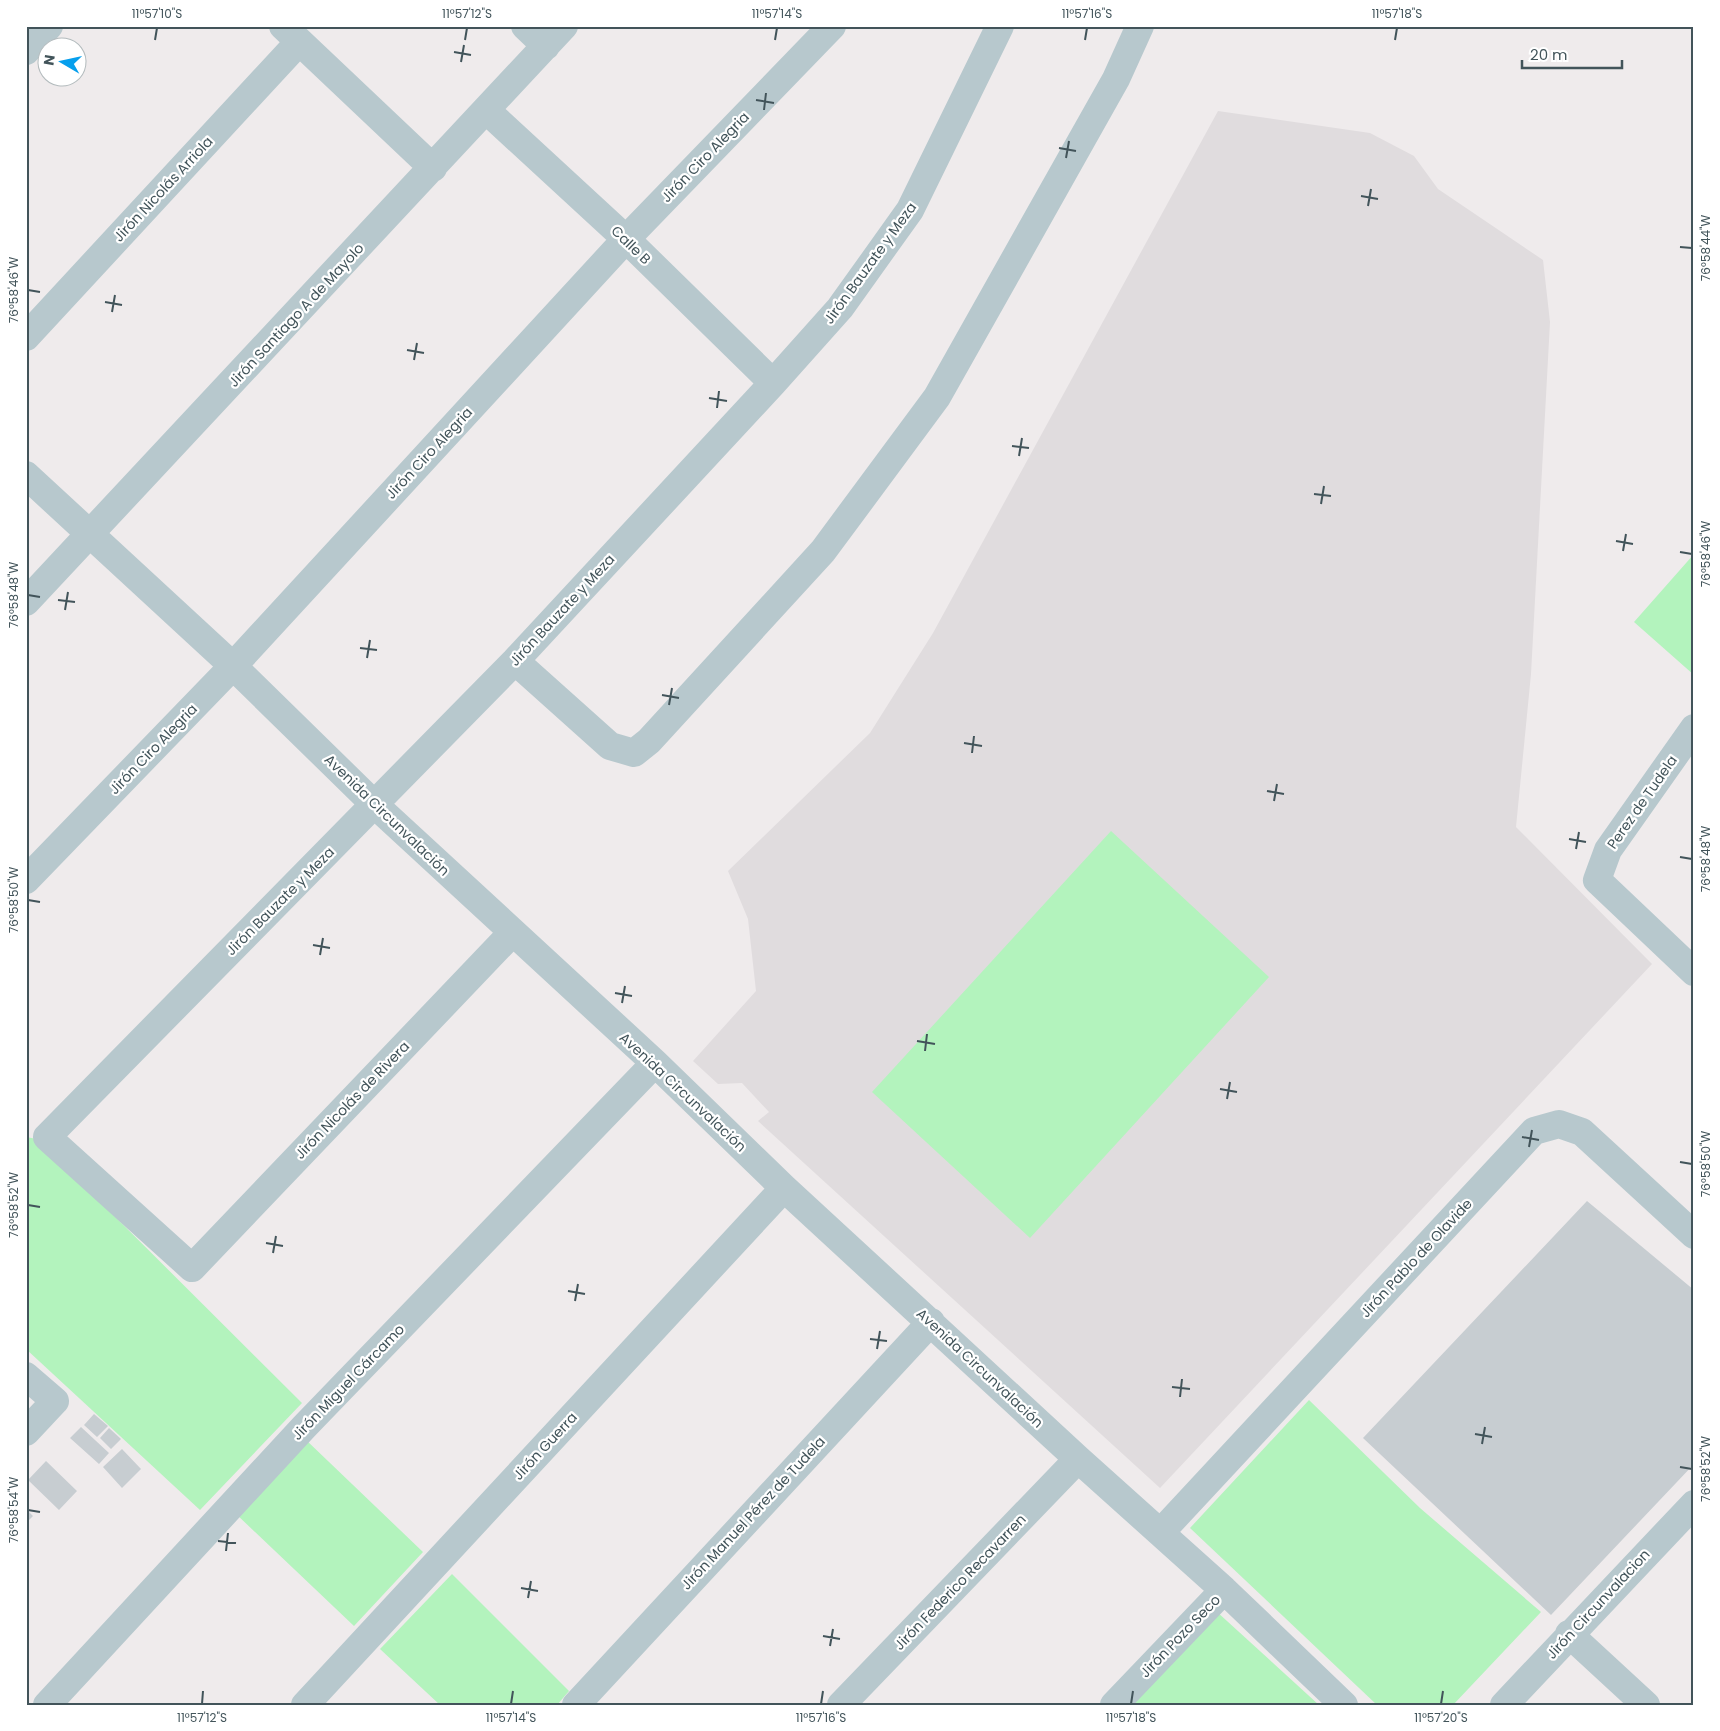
<svg xmlns="http://www.w3.org/2000/svg" width="1720" height="1731" viewBox="0 0 1720 1731" font-family="Poppins,sans-serif">
<style>
.education{fill:#e0dcde}
.green{fill:#b3f3bd}
.building{fill:#c7cdd1}
.lines{fill:none;stroke-linecap:round;stroke-linejoin:round}
.minor{stroke:#b7c8cd;stroke-width:28}
.ticks{fill:none;stroke:#42545a;stroke-width:2}
.labels{text-anchor:middle;stroke-width:4.5;stroke-linejoin:round;paint-order:stroke}
.street-label{font-size:14px;fill:#42545a;stroke:#fff}
.neatline{fill:none;stroke:#42545a;stroke-width:2}
.ticks-label{font-size:12px;text-anchor:middle;fill:#42545a}
</style>
<rect width="100%" height="100%" fill="#efebec"/>
<path class="education" d="M 1218,111 L 1370,133 L 1414,156 L 1438,189 L 1543,260 L 1550,322 L 1531,674 L 1516,827 L 1652,964 L 1160,1488 L 758,1121 L 769,1112 L 742,1083 L 718,1084 L 693,1061 L 756,991 L 748,919 L 728,871 L 870,733 L 933,633 Z"/>
<path class="green" d="M 1694,554 L 1694,675 L 1634,622 Z
M 1111,831 L 1269,977 L 1030,1238 L 872,1092 Z
M 26,1137 L 37,1139 L 302,1403 L 200,1510 L 26,1349 Z
M 1309,1400 L 1420,1508 L 1541,1612 L 1453,1705 L 1377,1705 L 1190,1528 Z
M 305,1439 L 423,1552 L 354,1626 L 235,1513 Z
M 452,1574 L 569,1691 L 557,1705 L 440,1705 L 380,1649 Z
M 1216,1611 L 1319,1705 L 1129,1705 Z"/>
<path class="building" d="M 1587,1201 L 1694,1290 L 1694,1464 L 1551,1615 L 1363,1438 Z
M 94,1414 L 108,1426 L 97,1437 L 84,1425 Z
M 81,1427 L 109,1453 L 99,1464 L 70,1438 Z
M 109,1428 L 121,1439 L 111,1449 L 100,1438 Z
M 122,1449 L 141,1469 L 122,1488 L 103,1467 Z
M 46,1461 L 77,1491 L 59,1510 L 28,1480 Z
M 26,1509 L 33,1516 L 26,1523 Z"/>
<g class="lines">
<path class="minor" d="M 283,26 L 433,168
M 525,26 L 546,46
M 26,51 L 49,26
M 486,110 L 626,239 L 773,383
M 26,337 L 299,42
M 26,475 L 233,666 L 375,805 L 655,1063 L 784,1188 L 1078,1459 L 1224,1590 L 1344,1705
M 26,602 L 564,26
M 515,661 L 610,746 L 634,753 L 649,741 L 823,551 L 937,397 L 1116,79 L 1140,26
M 1694,728 L 1608,850 L 1597,880 L 1694,972
M 26,880 L 233,666 L 626,239 L 832,26
M 512,933 L 192,1268 L 47,1137 L 515,661 L 773,383 L 840,308 L 910,210 L 1000,26
M 26,1376 L 55,1401 L 26,1432
M 1161,1532 L 1534,1131 L 1559,1124 L 1582,1132 L 1694,1235
M 1569,1634 L 1646,1705
M 47,1705 L 304,1427 L 655,1063
M 305,1705 L 784,1188
M 576,1705 L 931,1322
M 841,1705 L 1078,1459
M 1114,1705 L 1224,1590
M 1504,1705 L 1694,1504"/>
</g>
<path class="ticks" d="M 155,40 L 157,28M 465,40 L 467,28M 775,40 L 777,28M 1085,40 L 1087,28M 1395,40 L 1397,28M 454,52 L 471,55M 461,62 L 464,45M 756,100 L 774,103M 764,110 L 766,93M 1059,148 L 1076,151M 1066,158 L 1069,141M 1361,196 L 1378,199M 1368,206 L 1371,189M 1680,247 L 1692,248M 28,290 L 40,292M 105,302 L 122,305M 112,312 L 115,295M 407,350 L 424,353M 414,360 L 417,343M 709,398 L 727,401M 717,408 L 719,391M 1012,446 L 1029,448M 1019,456 L 1022,438M 1314,494 L 1331,496M 1321,504 L 1324,486M 1616,541 L 1633,544M 1623,551 L 1626,534M 1680,552 L 1692,554M 28,595 L 40,597M 58,600 L 75,602M 65,610 L 68,592M 360,648 L 377,650M 367,658 L 370,640M 662,695 L 679,698M 669,705 L 672,688M 964,743 L 982,746M 972,753 L 974,736M 1267,791 L 1284,794M 1274,801 L 1277,784M 1569,839 L 1586,842M 1576,849 L 1579,832M 1680,857 L 1692,859M 28,900 L 40,902M 313,945 L 330,948M 320,955 L 323,938M 615,993 L 632,996M 622,1003 L 625,986M 917,1041 L 935,1044M 925,1051 L 927,1034M 1220,1089 L 1237,1092M 1227,1099 L 1230,1082M 1522,1137 L 1539,1140M 1529,1147 L 1532,1130M 1680,1162 L 1692,1164M 28,1205 L 40,1207M 266,1243 L 283,1246M 273,1253 L 276,1236M 568,1291 L 585,1294M 575,1301 L 578,1284M 870,1339 L 887,1341M 877,1349 L 880,1331M 1172,1387 L 1190,1389M 1180,1397 L 1182,1379M 1475,1434 L 1492,1437M 1482,1444 L 1485,1427M 1680,1467 L 1692,1469M 28,1510 L 40,1512M 218,1541 L 236,1543M 226,1551 L 228,1533M 521,1588 L 538,1591M 528,1598 L 531,1581M 823,1636 L 840,1639M 830,1646 L 833,1629M 202,1704 L 203,1691M 511,1704 L 513,1691M 821,1704 L 823,1691M 1131,1704 L 1133,1691M 1441,1704 L 1443,1691"/>
<g class="labels">
<g class="street-label">
<text transform="translate(705 157) rotate(-46)" y="5">Jirón Ciro Alegria</text>
<text transform="translate(163 189) rotate(-47)" y="5">Jirón Nicolás Arriola</text>
<text transform="translate(631 245) rotate(44)" y="5">Calle B</text>
<text transform="translate(870 263) rotate(-54)" y="5">Jirón Bauzate y Meza</text>
<text transform="translate(296 315) rotate(-47)" y="5">Jirón Santiago A de Mayolo</text>
<text transform="translate(429 453) rotate(-47)" y="5">Jirón Ciro Alegria</text>
<text transform="translate(562 610) rotate(-47)" y="5">Jirón Bauzate y Meza</text>
<text transform="translate(153 749) rotate(-46)" y="5">Jirón Ciro Alegria</text>
<text transform="translate(1642 802) rotate(-55)" y="5">Perez de Tudela</text>
<text transform="translate(387 815) rotate(44)" y="5">Avenida Circunvalación</text>
<text transform="translate(280 901) rotate(-45)" y="5">Jirón Bauzate y Meza</text>
<text transform="translate(683 1092) rotate(43)" y="5">Avenida Circunvalación</text>
<text transform="translate(352 1100) rotate(-46)" y="5">Jirón Nicolás de Rivera</text>
<text transform="translate(1416 1258) rotate(-47)" y="5">Jirón Pablo de Olavide</text>
<text transform="translate(980 1368) rotate(43)" y="5">Avenida Circunvalación</text>
<text transform="translate(348 1382) rotate(-46)" y="5">Jirón Miguel Cárcamo</text>
<text transform="translate(545 1446) rotate(-47)" y="5">Jirón Guerra</text>
<text transform="translate(753 1513) rotate(-47)" y="5">Jirón Manuel Pérez de Tudela</text>
<text transform="translate(960 1582) rotate(-46)" y="5">Jirón Federico Recavarren</text>
<text transform="translate(1598 1604) rotate(-47)" y="5">Jirón Circunvalacion</text>
<text transform="translate(1180 1636) rotate(-46)" y="5">Jirón Pozo Seco</text>
</g>
</g>
<rect width="1720" height="1731" fill="none" stroke="#ffffff" stroke-width="55"/>
<g transform="translate(62 62) rotate(279)"><circle r="24" fill="#ffffff" stroke="#b3bbbd"/>
<path d="M0-4L9 19L0 12L-9 19Z" fill="#069fed"/>
<text y="-8" font-size="14" font-weight="bold" text-anchor="middle" fill="#42545a">N</text>
</g>
<path d="M1522 60v8h100v-8" fill="none" stroke="#42545a" stroke-width="2.5"/>
<text x="1530" y="60" font-size="15" fill="#42545a" stroke="#ffffff" stroke-width="4" paint-order="stroke">20 m</text>
<rect x="28" y="28" width="1664" height="1676" class="neatline"/>
<g class="ticks-label">
<text x="157" y="18">11°57'10"S</text>
<text x="467" y="18">11°57'12"S</text>
<text x="777" y="18">11°57'14"S</text>
<text x="1087" y="18">11°57'16"S</text>
<text x="1397" y="18">11°57'18"S</text>
<text transform="translate(1706 248) rotate(-90)" y="4">76°58'44"W</text>
<text transform="translate(14 290) rotate(-90)" y="4">76°58'46"W</text>
<text transform="translate(1706 554) rotate(-90)" y="4">76°58'46"W</text>
<text transform="translate(14 595) rotate(-90)" y="4">76°58'48"W</text>
<text transform="translate(1706 859) rotate(-90)" y="4">76°58'48"W</text>
<text transform="translate(14 900) rotate(-90)" y="4">76°58'50"W</text>
<text transform="translate(1706 1164) rotate(-90)" y="4">76°58'50"W</text>
<text transform="translate(14 1205) rotate(-90)" y="4">76°58'52"W</text>
<text transform="translate(1706 1469) rotate(-90)" y="4">76°58'52"W</text>
<text transform="translate(14 1510) rotate(-90)" y="4">76°58'54"W</text>
<text x="202" y="1722">11°57'12"S</text>
<text x="511" y="1722">11°57'14"S</text>
<text x="821" y="1722">11°57'16"S</text>
<text x="1131" y="1722">11°57'18"S</text>
<text x="1441" y="1722">11°57'20"S</text>
</g>
</svg>
